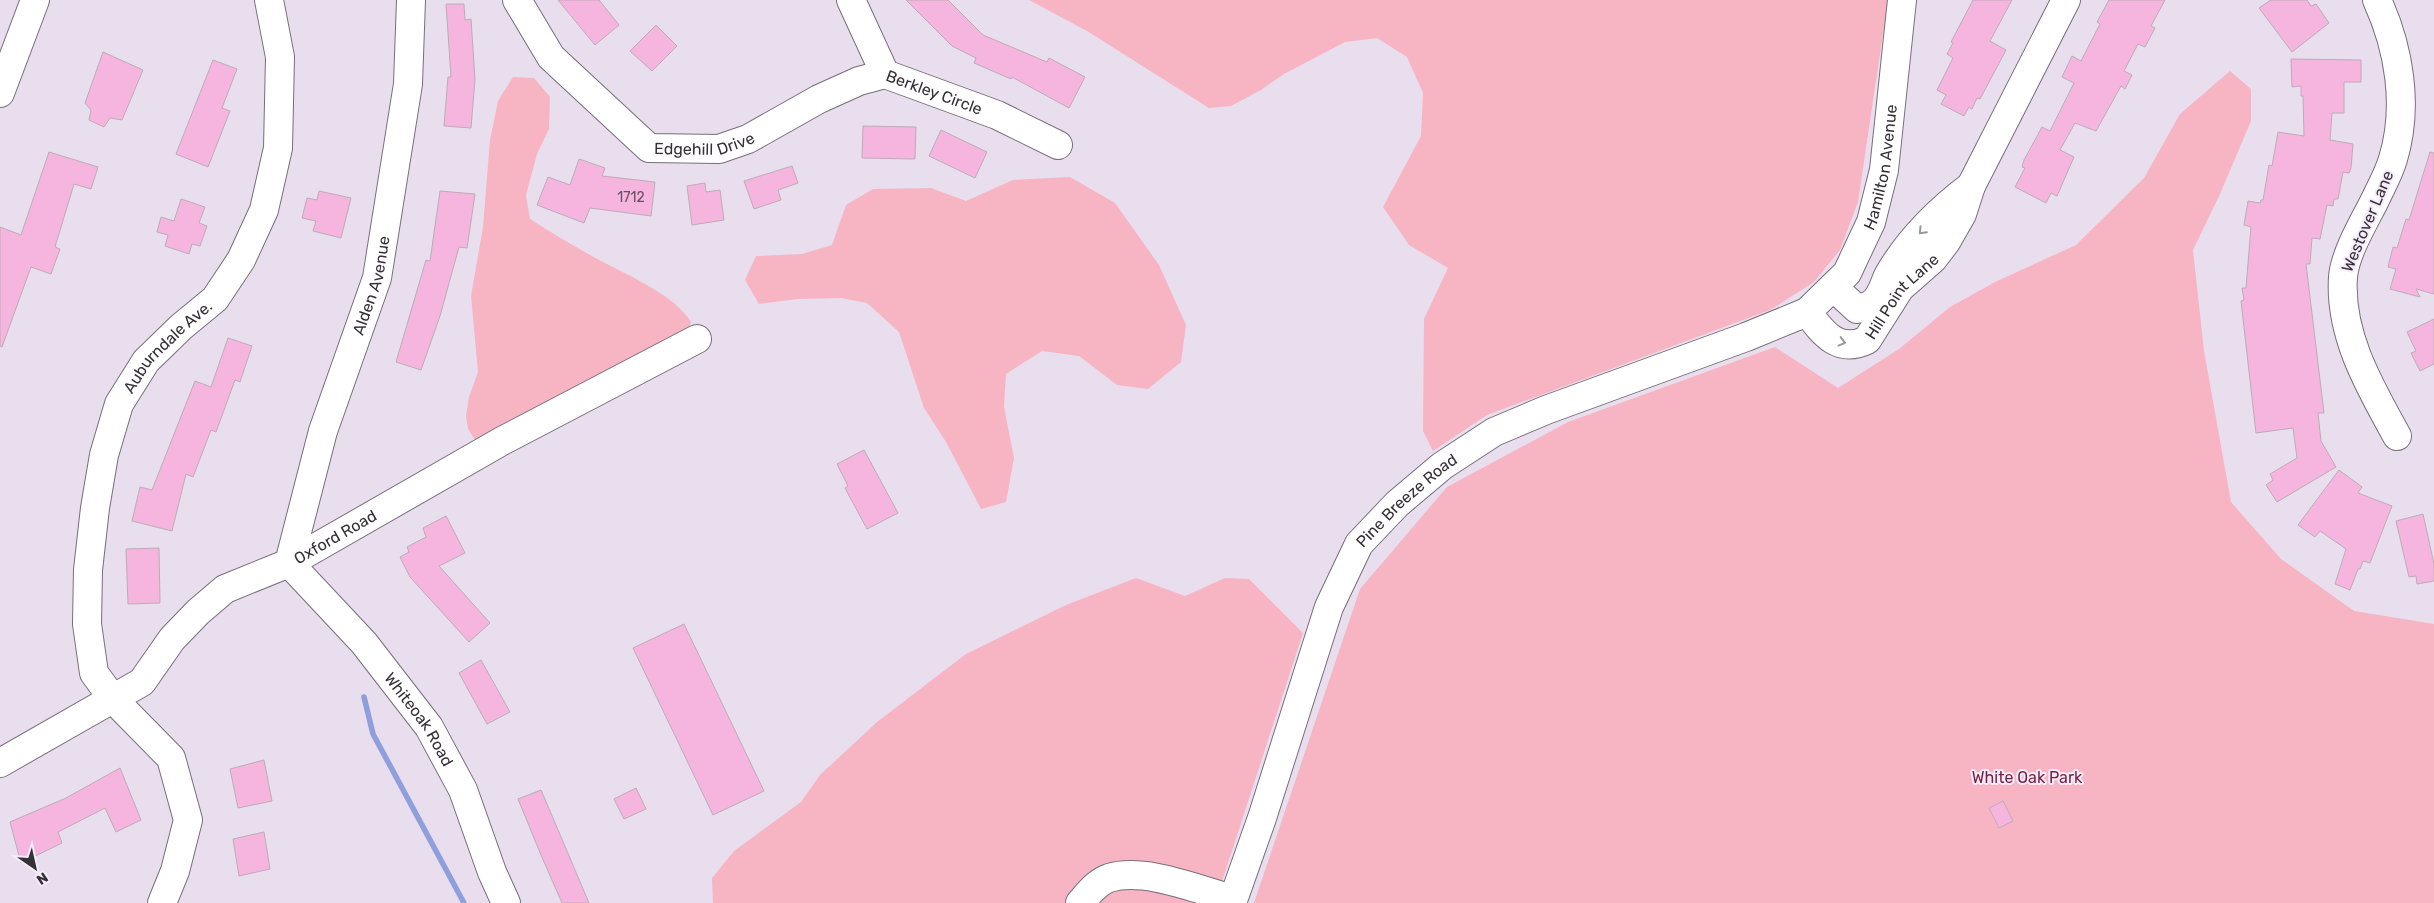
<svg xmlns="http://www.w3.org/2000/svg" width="2434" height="903" viewBox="0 0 2434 903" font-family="Rubik,sans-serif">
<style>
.green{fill:#f7b4c3}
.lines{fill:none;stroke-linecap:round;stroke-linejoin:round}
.stream{stroke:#8e9fdc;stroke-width:5.5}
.building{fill:#f6b5de;stroke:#bcacb6}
.minor-casing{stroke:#786e7b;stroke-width:30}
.minor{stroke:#fff;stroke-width:28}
.oneway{stroke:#9a989a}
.labels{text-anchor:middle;stroke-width:4;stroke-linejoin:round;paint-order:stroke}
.number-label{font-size:14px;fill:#655260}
.street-label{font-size:16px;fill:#353136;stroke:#f6ebfa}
.park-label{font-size:16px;fill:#761f3d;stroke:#f6ebfa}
</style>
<rect width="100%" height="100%" fill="#e9deed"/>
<path class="green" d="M 1029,0 L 1888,0 L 1858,202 L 1840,250 L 1814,282 L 1770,310 L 1487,415 L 1433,451 L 1423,431 L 1424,319 L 1448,268 L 1409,245 L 1383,207 L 1421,136 L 1423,93 L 1407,57 L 1377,38 L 1345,42 L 1284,74 L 1261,90 L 1231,106 L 1209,108 L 1087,31 Z
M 2230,71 L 2251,89 L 2251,121 L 2220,194 L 2193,250 L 2204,351 L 2231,502 L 2281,559 L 2354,611 L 2434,624 L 2434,903 L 1254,903 L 1360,589 L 1447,487 L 1568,422 L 1775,347 L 1838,388 L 1899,349 L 1950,307 L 1995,282 L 2076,245 L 2144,178 L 2180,114 Z
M 513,77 L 534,78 L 550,97 L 549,129 L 537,154 L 526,195 L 530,219 C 553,234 576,247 599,260 C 627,275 675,295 691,322 L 688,330 L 477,443 L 468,429 L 466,416 L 469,397 L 478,372 L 471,296 L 483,227 L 490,140 L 498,101 Z
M 1070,177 L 1115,203 L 1159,265 L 1186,325 L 1181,362 L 1148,389 L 1117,385 L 1079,356 L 1042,351 L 1006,374 L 1004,407 L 1014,458 L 1006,502 L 981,509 L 946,442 L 924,408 L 899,332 L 867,303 L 841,298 L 798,299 L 759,304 L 745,280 L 756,256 L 802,254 L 832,245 L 846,205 L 873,189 L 931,188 L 966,201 L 1013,180 Z
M 1136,578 L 1185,596 L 1225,578 L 1249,579 L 1303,633 L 1215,903 L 713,903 L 712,878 L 734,851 L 801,802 L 820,775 L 877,722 L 966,654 L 1066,605 Z"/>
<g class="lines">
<path class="stream" d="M 364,697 L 373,734 L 464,903"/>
</g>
<path class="building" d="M 558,0 L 599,0 L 619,25 L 595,45 Z
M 906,0 L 948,0 L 983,35 L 1047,62 L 1049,58 L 1085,77 L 1069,108 L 1012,77 L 1011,79 L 974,63 L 976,58 L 952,46 Z
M 1973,0 L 2012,0 L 1990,41 L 2006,50 L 1980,99 L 1977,98 L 1972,109 L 1969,107 L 1964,116 L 1941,104 L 1946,95 L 1937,90 L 1953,58 L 1947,54 L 1953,43 L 1951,42 Z
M 2109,0 L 2165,0 L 2151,26 L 2155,28 L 2145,47 L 2138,44 L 2124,71 L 2132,75 L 2125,89 L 2121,86 L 2096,131 L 2075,123 L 2060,150 L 2074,157 L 2057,196 L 2051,193 L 2046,203 L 2015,187 L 2025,168 L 2022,167 L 2024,160 L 2042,127 L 2050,131 L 2074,83 L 2062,77 L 2072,56 L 2081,61 L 2100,24 L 2097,22 Z
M 2271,0 L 2307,0 L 2311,6 L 2316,4 L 2329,23 L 2292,52 L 2259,8 Z
M 446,4 L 464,4 L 465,20 L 471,19 L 475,79 L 471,128 L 444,126 L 448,77 L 451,77 Z
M 656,25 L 677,46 L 652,71 L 630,51 Z
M 103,52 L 143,70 L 122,120 L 110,118 L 104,127 L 89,120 L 91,110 L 85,103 Z
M 2291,59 L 2361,60 L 2361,82 L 2344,82 L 2344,113 L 2332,113 L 2330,140 L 2353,144 L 2351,168 L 2349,173 L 2343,172 L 2338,199 L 2334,199 L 2333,206 L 2327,205 L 2320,239 L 2312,238 L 2310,264 L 2306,264 L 2324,413 L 2318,413 L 2321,441 L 2336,467 L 2277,502 L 2266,485 L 2273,480 L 2270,474 L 2297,458 L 2293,428 L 2256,433 L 2241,301 L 2244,300 L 2242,288 L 2246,288 L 2251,227 L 2244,225 L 2248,201 L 2260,203 L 2261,200 L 2263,200 L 2269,165 L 2272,166 L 2278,132 L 2304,136 L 2303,96 L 2301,96 L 2301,86 L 2292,87 Z
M 213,60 L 237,69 L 222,108 L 230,111 L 208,167 L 176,154 Z
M 863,126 L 916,127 L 915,159 L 862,158 Z
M 941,130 L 987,152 L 975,178 L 929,156 Z
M 49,152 L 98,167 L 91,189 L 74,184 L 55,247 L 60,249 L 51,274 L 31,267 L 2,347 L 0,346 L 0,227 L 21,235 Z
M 2430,152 L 2434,153 L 2434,294 L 2416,289 L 2420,297 L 2390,289 L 2396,269 L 2388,267 L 2393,247 L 2397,248 L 2406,219 L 2409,220 Z
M 579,159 L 605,168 L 602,176 L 655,182 L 651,216 L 590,208 L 584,223 L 537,205 L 548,177 L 570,185 Z
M 792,166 L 798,183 L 778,190 L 781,200 L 754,209 L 744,181 Z
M 705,183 L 706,192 L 720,190 L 724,220 L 692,225 L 687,186 Z
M 319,191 L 351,198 L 341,238 L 313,231 L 316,221 L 302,218 L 307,198 L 317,200 Z
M 440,191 L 475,194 L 467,248 L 459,247 L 440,316 L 421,370 L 396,362 L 426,260 L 430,261 Z
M 181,199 L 205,207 L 199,223 L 207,226 L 200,246 L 192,244 L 189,254 L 165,246 L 168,235 L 157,232 L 161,217 L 174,221 Z
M 2434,319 L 2434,364 L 2420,371 L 2411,353 L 2416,351 L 2407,332 Z
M 228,338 L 252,346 L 240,382 L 235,380 L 216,432 L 211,430 L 193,477 L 186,474 L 172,531 L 132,521 L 140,487 L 152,490 L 195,381 L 211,387 Z
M 864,450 L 898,513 L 867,529 L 845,488 L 848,486 L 837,464 Z
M 2339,470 L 2362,487 L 2358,493 L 2392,506 L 2370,563 L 2363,561 L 2360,569 L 2358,569 L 2350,590 L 2335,584 L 2346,549 L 2320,531 L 2315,537 L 2298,525 Z
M 2423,514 L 2434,564 L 2434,581 L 2417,584 L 2416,576 L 2409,577 L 2396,521 Z
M 446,516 L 465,553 L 439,566 L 490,623 L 469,642 L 410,577 L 400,557 L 409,552 L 407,547 L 426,537 L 423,528 Z
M 159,548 L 160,603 L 128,604 L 126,549 Z
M 684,624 L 764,791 L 713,815 L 633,648 Z
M 481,660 L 510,712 L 487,724 L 459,673 Z
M 264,760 L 272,801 L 238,808 L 230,769 Z
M 120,768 L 141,820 L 116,832 L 105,808 L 58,832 L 62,843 L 21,863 L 10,822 L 66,798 Z
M 636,788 L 646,809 L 624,819 L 614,799 Z
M 541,790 L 567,851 L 589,903 L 562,903 L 541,855 L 518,799 Z
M 2003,801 L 2013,821 L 1999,828 L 1989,808 Z
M 264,832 L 270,869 L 239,876 L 233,839 Z"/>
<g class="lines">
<defs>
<g id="minor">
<path id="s1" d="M 517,0 L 551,57 L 649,148 L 719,149 L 748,139 L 819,99 L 859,81 L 885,74"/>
<path id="s2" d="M 851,0 L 885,74 L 997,115 L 1058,145"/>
<path d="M 2377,0 C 2399,48 2409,106 2393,159 C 2389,173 2381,187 2375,200 C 2364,222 2345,253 2343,277 C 2339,335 2370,387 2397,436"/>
<path d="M 0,93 L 35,0"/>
<path d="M 1833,287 L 1857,309 C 1864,308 1870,306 1875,301 C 1883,293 1884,283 1889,274 C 1909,240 1939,210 1971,186"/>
<path id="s3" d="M 1807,312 C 1823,333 1838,354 1867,340 L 1900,288 L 1933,259 L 1946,242 L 1962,214 L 1971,186 L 2066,0"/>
<path id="s4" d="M 289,563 L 323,431 L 377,278 L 408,84 L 411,0"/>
<path id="s5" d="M 289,563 L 364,643 L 429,727 L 463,790 L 492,872 L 506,903"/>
<path id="s6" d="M 0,763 L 142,682 L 172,639 L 198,612 L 225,589 L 289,563 L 502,441 L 697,339"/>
<path id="s7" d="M 162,903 L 175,871 L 188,820 L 171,758 L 113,699 L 94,673 L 87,624 L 88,570 L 95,508 L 104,455 L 119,404 L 146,361 L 181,327 L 215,299 L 241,260 L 264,210 L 278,148 L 280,57 L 269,0"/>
<path d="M 1080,903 C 1088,894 1097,882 1109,878 C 1145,867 1198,890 1233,899"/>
<path id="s8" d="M 1232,903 L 1262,818 L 1329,607 L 1359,544 L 1397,504 L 1442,466 L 1494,432 L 1546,410 L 1746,337 L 1807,312 L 1847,273 L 1871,222 L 1884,170 L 1902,0"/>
</g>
</defs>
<use href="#minor" class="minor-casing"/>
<use href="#minor" class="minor"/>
</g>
<defs><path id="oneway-chevron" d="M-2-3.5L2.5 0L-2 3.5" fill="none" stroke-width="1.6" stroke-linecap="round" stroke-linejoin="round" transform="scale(1.25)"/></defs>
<g class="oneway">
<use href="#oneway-chevron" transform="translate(1922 231) rotate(133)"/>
<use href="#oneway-chevron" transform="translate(1842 342) rotate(15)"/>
</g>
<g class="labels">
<g class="number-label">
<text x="631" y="202">1712</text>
</g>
<g class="street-label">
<text dy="6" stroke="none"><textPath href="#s2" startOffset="134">Berkley Circle</textPath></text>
<text dy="6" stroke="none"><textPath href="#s1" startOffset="256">Edgehill Drive</textPath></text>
<text dy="6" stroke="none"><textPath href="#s8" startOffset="1061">Hamilton Avenue</textPath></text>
<text transform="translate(2367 221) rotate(-67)" y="6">Westover Lane</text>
<text dy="6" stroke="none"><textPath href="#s4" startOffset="290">Alden Avenue</textPath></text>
<text dy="6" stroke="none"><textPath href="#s3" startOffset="130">Hill Point Lane</textPath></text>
<text dy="6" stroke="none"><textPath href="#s7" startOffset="615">Auburndale Ave.</textPath></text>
<text dy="6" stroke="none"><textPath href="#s8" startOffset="446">Pine Breeze Road</textPath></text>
<text dy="6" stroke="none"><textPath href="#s6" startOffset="411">Oxford Road</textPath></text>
<text dy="6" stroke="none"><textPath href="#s5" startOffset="204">Whiteoak Road</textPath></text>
</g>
<g class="park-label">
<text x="2027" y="783">White Oak Park</text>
</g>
</g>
<g transform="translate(35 868) rotate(146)" stroke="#f6ebfa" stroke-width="4" paint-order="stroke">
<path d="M0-4L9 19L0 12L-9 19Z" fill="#353136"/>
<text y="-8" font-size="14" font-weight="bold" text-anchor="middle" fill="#353136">N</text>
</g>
</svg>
